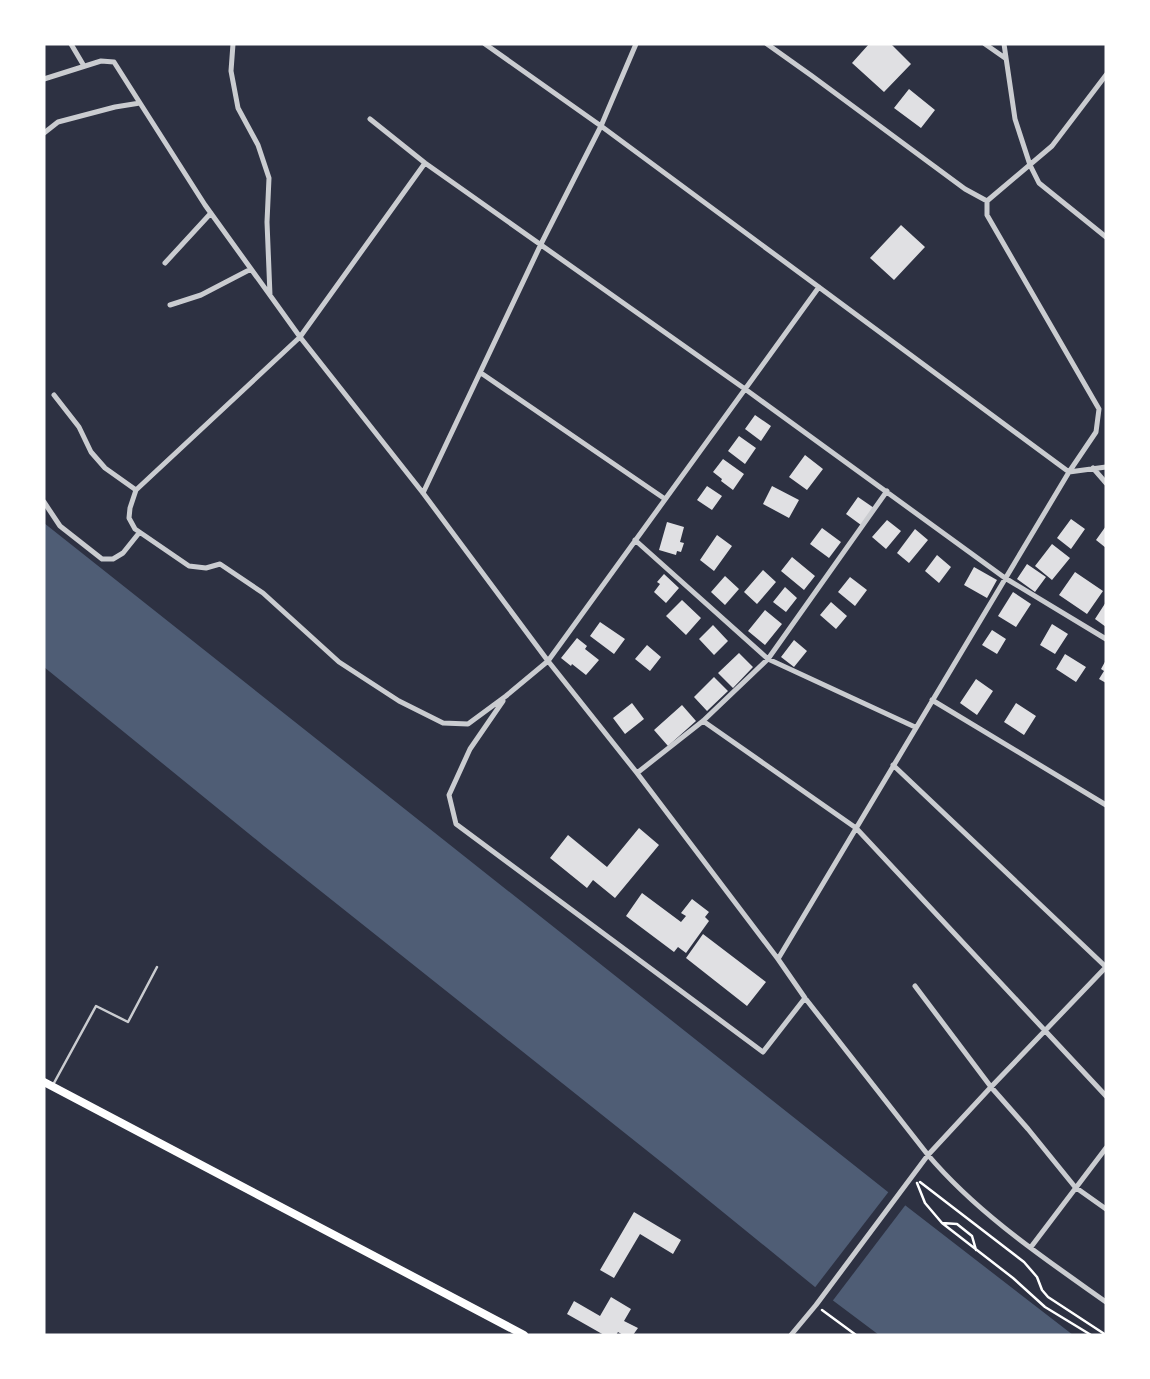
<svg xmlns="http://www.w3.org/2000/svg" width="1150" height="1379" viewBox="0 0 1150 1379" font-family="Overpass,sans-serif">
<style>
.water{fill:#4f5d75}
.pier{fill:#2d3142}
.building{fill:#e0e0e3}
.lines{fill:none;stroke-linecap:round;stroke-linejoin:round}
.path{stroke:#fff;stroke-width:2.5}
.service{stroke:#caccd0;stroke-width:2.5}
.minor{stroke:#caccd0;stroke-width:5}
.secondary{stroke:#fff;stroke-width:8}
</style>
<rect width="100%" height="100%" fill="#2d3142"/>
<path class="water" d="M 44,523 L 888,1192 L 1073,1335 L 879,1335 L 815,1287 L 670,1169 L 264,846 L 44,667 Z"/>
<path class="pier" d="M 890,1190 L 907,1203 L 831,1303 L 813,1290 Z"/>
<path class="building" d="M 869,44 L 891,44 L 911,64 L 884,92 L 852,63 Z
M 909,89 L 935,110 L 921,128 L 894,108 Z
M 901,225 L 925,247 L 894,280 L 870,258 Z
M 755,415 L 771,426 L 761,441 L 745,429 Z
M 739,436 L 756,448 L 745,464 L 728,451 Z
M 805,455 L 823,469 L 807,490 L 789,477 Z
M 723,459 L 744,474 L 733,490 L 721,481 L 722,479 L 713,472 Z
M 707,486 L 722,496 L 712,510 L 697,500 Z
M 772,486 L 799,500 L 789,518 L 763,504 Z
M 858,497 L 874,508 L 861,525 L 846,514 Z
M 1071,519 L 1085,529 L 1071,549 L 1057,538 Z
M 887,520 L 901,531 L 886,549 L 872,537 Z
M 667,522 L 684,527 L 680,542 L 684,543 L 681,552 L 677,551 L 676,555 L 659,550 Z
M 1106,526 L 1106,548 L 1096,540 Z
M 822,528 L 841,542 L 829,558 L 810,544 Z
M 915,529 L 928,540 L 909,563 L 897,553 Z
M 717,535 L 732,546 L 714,571 L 700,560 Z
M 1052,544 L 1070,558 L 1052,580 L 1035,566 Z
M 937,555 L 951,567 L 939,583 L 925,571 Z
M 792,557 L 815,576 L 804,590 L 781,571 Z
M 1027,564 L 1046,577 L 1035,592 L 1017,579 Z
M 974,567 L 997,580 L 987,598 L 964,585 Z
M 763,570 L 776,582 L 757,604 L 744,592 Z
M 1075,572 L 1103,591 L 1087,614 L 1059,595 Z
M 664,574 L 679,588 L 666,603 L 654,592 L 660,584 L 657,582 Z
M 725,576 L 739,589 L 725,605 L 711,592 Z
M 850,577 L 867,590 L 855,606 L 838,592 Z
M 785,587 L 797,598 L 786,612 L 773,602 Z
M 1013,592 L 1031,604 L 1016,627 L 998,616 Z
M 682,600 L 701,618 L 686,635 L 666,616 Z
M 831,602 L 847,616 L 836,629 L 820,615 Z
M 1106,602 L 1106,627 L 1095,619 Z
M 765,610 L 782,624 L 765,645 L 748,631 Z
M 600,622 L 625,639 L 614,654 L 590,636 Z
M 1052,624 L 1068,634 L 1055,654 L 1040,645 Z
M 713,625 L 728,641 L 714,655 L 699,639 Z
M 992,630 L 1006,639 L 997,654 L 982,645 Z
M 577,638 L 587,646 L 585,649 L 599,660 L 586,675 L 572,664 L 571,666 L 561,658 Z
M 794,640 L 807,651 L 794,667 L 781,657 Z
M 647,645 L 661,657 L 650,671 L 635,659 Z
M 739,653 L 753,667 L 733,688 L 718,673 Z
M 1065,654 L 1086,667 L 1076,682 L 1056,669 Z
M 1106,660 L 1106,683 L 1099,679 L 1104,671 L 1101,669 Z
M 714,677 L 728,691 L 707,711 L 694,697 Z
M 976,679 L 993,691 L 977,715 L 960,703 Z
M 632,703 L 644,719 L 625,734 L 613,718 Z
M 1016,703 L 1036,716 L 1024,735 L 1004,722 Z
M 682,705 L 696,721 L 668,746 L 654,730 Z
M 639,828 L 659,845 L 615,898 L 593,880 L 587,888 L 550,858 L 568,835 L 607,867 Z
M 642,893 L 681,922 L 686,916 L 681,913 L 692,899 L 709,912 L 705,917 L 709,921 L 686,953 L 678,947 L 674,952 L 626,916 Z
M 703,934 L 766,982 L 747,1006 L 686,958 Z
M 634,1212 L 681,1240 L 673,1254 L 640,1234 L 614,1278 L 600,1270 Z
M 611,1297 L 631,1309 L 624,1321 L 638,1328 L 633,1335 L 623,1335 L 618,1332 L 616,1335 L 604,1335 L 567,1314 L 574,1301 L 600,1316 Z"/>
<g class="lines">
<path class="path" d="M 920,1182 L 1024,1262 L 1037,1277 L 1042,1290 L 1048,1297 L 1106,1335
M 917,1183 L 925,1203 L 942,1223 L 1013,1278 L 1045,1307 L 1091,1335
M 942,1223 L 957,1224 L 972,1236 L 976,1250
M 822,1310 L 856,1335"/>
<path class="service" d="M 54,1083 L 96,1006 L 128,1022 L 157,967"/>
<path class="minor" d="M 71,44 L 84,66
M 233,44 L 231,71 L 238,108 L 258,145 L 269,178 L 267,222 L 270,295
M 485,44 L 601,126 L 1069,472 L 1106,467
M 767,44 L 812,76 L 965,189 L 987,201
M 985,44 L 1005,58
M 1004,44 L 1015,119 L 1030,165 L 1039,183 L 1106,237
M 44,79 L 101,61 L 114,62 L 140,103 L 115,107 L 58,122 L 44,133
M 140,103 L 205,205 L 300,337 L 423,493 L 548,661 L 637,773 L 778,959 L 805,998 L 928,1155 C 978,1214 1044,1258 1106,1302
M 370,119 L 425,163 L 745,389 L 1005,578 L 1106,639
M 425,163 L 300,337 L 136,490 L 130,508 L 129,518 L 135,529 L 189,566 L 206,568 L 220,564 L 263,593 L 339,662 L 399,701 L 443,723 L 468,724 L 506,696 L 548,661 L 819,287
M 165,263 L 211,213
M 170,305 L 201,295 L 251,269
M 481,373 L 665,499
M 54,395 L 79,427 L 91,452 L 105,468 L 136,490
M 1093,468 L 1106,483
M 423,493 L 541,244 L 601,126 L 636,44
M 44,502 L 60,526 L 102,559 L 113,559 L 123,553 L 139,533
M 635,540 L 768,659 L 915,727
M 932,700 L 1106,805
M 503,701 L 470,749 L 449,795 L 456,824 L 763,1052 L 805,998
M 703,721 L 856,828 L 1106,1096
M 893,765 L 1106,967
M 637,773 L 703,721 L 768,659 L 887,491
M 778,959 L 1069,472 L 1096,432 L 1099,409 L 987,215 L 987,201 L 1052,146 L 1106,75
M 915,986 L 991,1087 L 1028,1129 L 1075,1187 L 1106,1209
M 1031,1247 L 1106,1148
M 791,1335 L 816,1305 L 928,1155 L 991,1087 L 1106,967"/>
<path class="secondary" d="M 44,1082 L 524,1335"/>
</g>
<rect width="1150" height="1379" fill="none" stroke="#ffffff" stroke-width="91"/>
</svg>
